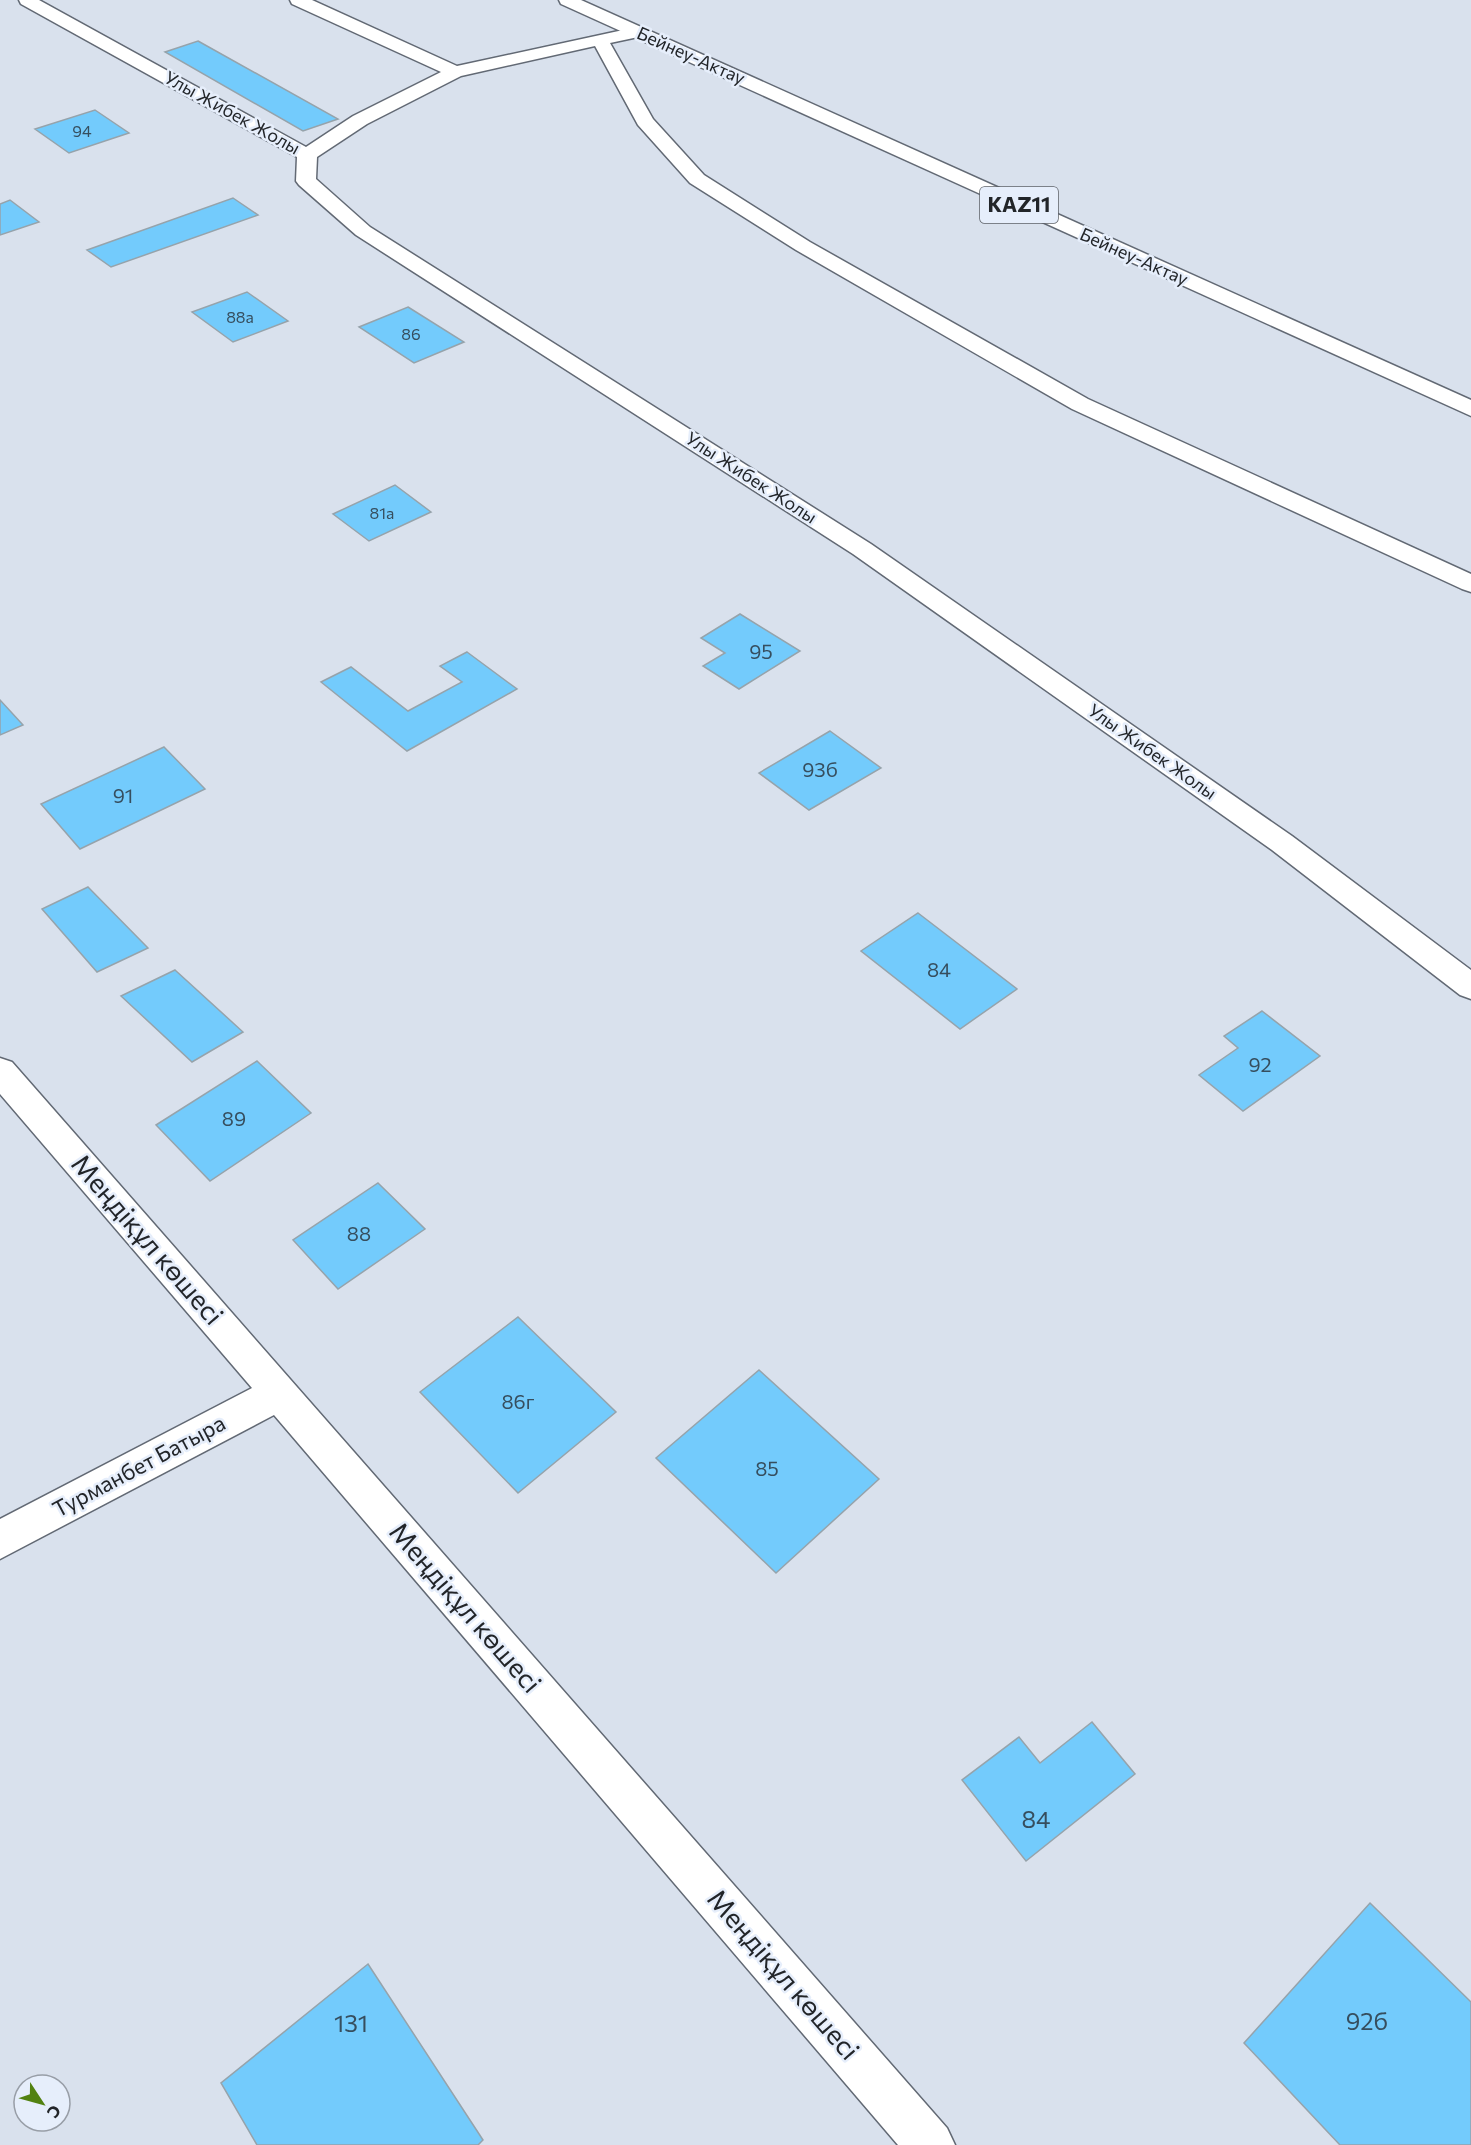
<svg xmlns="http://www.w3.org/2000/svg" width="1471" height="2145" viewBox="0 0 1471 2145" font-family="Commissioner,sans-serif">
<style>
.building{fill:#73cbfc;stroke:#96a3ab;stroke-width:1.5}
.lines{fill:none;stroke-linecap:round;stroke-linejoin:round}
.minor-casing{stroke:#626974;stroke-width:3}
.highway-casing{stroke:#626974;stroke-width:3}
.minor{fill:#fff;fill-rule:evenodd}
.highway{fill:#fff;fill-rule:evenodd}
.labels{text-anchor:middle;stroke-width:5;stroke-linejoin:round;paint-order:stroke}
.far-number-label{font-size:16px;fill:#364e5e}
.far-street-label{font-size:18px;fill:#222529;stroke:#e6eefb}
.number-label{font-size:20px;fill:#364e5e}
.shield{fill:#e6eefb;stroke:#5d6168;stroke-width:1.5}
.shield-label{font-size:21px;font-weight:bold;fill:#222529}
.street-label{font-size:22px;fill:#222529;stroke:#e6eefb}
.near-number-label{font-size:24px;fill:#364e5e}
.near-street-label{font-size:27px;fill:#222529;stroke:#e6eefb}
</style>
<rect width="100%" height="100%" fill="#d9e1ed"/>
<path class="building" d="M 198,41 L 338,119 L 303,131 L 165,52 Z
M 95,110 L 129,133 L 69,153 L 35,129 Z
M 233,198 L 258,215 L 111,267 L 87,250 Z
M 10,200 L 39,222 L 0,235 L 0,204 Z
M 247,292 L 288,321 L 233,342 L 192,312 Z
M 408,307 L 464,342 L 414,363 L 359,327 Z
M 395,485 L 431,512 L 369,541 L 333,514 Z
M 740,614 L 800,651 L 739,689 L 703,666 L 725,653 L 701,638 Z
M 467,652 L 517,689 L 407,751 L 321,682 L 351,667 L 408,711 L 462,682 L 440,666 Z
M 0,700 L 23,725 L 0,735 Z
M 830,731 L 881,768 L 809,810 L 759,773 Z
M 164,747 L 205,789 L 80,849 L 41,804 Z
M 88,887 L 148,948 L 97,972 L 42,909 Z
M 918,913 L 1017,989 L 960,1029 L 861,951 Z
M 175,970 L 243,1032 L 192,1062 L 121,996 Z
M 1262,1011 L 1320,1056 L 1243,1111 L 1199,1075 L 1238,1048 L 1224,1036 Z
M 257,1061 L 311,1113 L 210,1181 L 156,1125 Z
M 378,1183 L 425,1229 L 338,1289 L 293,1240 Z
M 518,1317 L 616,1412 L 518,1493 L 420,1392 Z
M 759,1370 L 879,1479 L 776,1573 L 656,1458 Z
M 1092,1722 L 1135,1774 L 1026,1861 L 962,1780 L 1019,1737 L 1040,1763 Z
M 1370,1903 L 1471,2002 L 1471,2145 L 1340,2145 L 1244,2043 Z
M 368,1964 L 483,2140 L 478,2145 L 257,2145 L 221,2083 Z"/>
<g class="lines">
<defs>
<path id="minor" d="M 19,0 L 39,0 L 306,147 L 353,116 L 441,72 L 292,4 L 290,0 L 312,0 L 457,66 L 637,27 L 643,28 L 646,32 L 643,36 L 610,43 L 653,119 L 704,175 L 810,242 L 1088,399 L 1471,574 L 1471,592 L 1462,589 L 1072,409 L 796,250 L 690,183 L 638,125 L 595,46 L 461,76 L 367,124 L 317,157 L 316,179 L 370,227 L 871,544 L 1292,836 L 1471,970 L 1471,999 L 1460,995 L 1272,850 L 853,554 L 356,235 L 299,185 L 296,181 L 297,157 L 21,4 Z
M 0,1058 L 12,1062 L 947,2128 L 955,2145 L 898,2145 L 274,1415 L 0,1559 L 0,1519 L 252,1388 L 0,1094 Z"/>
<path id="highway" d="M 559,0 L 581,0 L 1471,400 L 1471,416 L 561,4 Z"/>
</defs>
<use href="#minor" class="minor-casing"/>
<use href="#highway" class="highway-casing"/>
<use href="#minor" class="minor"/>
<use href="#highway" class="highway"/>
</g>
<g class="labels">
<g class="far-number-label">
<text x="82" y="137">94</text>
<text x="240" y="323">88а</text>
<text x="411" y="340">86</text>
<text x="382" y="519">81а</text>
</g>
<g class="far-street-label">
<text transform="translate(691 56) rotate(24)" y="6">Бейнеу-Актау</text>
<text transform="translate(232 113) rotate(29)" y="6">Улы Жибек Жолы</text>
<text transform="translate(1134 257) rotate(24)" y="6">Бейнеу-Актау</text>
<text transform="translate(751 478) rotate(33)" y="6">Улы Жибек Жолы</text>
<text transform="translate(1152 752) rotate(35)" y="6">Улы Жибек Жолы</text>
</g>
<g class="number-label">
<text x="761" y="659">95</text>
<text x="820" y="777">93б</text>
<text x="123" y="803">91</text>
<text x="939" y="977">84</text>
<text x="1260" y="1072">92</text>
<text x="234" y="1126">89</text>
<text x="359" y="1241">88</text>
<text x="518" y="1409">86г</text>
<text x="767" y="1476">85</text>
</g>
<rect class="shield" x="980" y="187" width="78" height="36" rx="4.5"/>
<g class="shield-label">
<text x="1019" y="212">KAZ11</text>
</g>
<g class="street-label">
<text transform="translate(139 1466) rotate(-28)" y="8">Турманбет Батыра</text>
</g>
<g class="near-number-label">
<text x="1036" y="1828">84</text>
<text x="1367" y="2030">92б</text>
<text x="351" y="2032">131</text>
</g>
<g class="near-street-label">
<text transform="translate(147 1240) rotate(49)" y="9">Меңдіқұл көшесі</text>
<text transform="translate(465 1608) rotate(49)" y="9">Меңдіқұл көшесі</text>
<text transform="translate(783 1975) rotate(49)" y="9">Меңдіқұл көшесі</text>
</g>
</g>
<g transform="translate(42 2103) rotate(126)"><circle r="28" fill="#e6eefb" stroke="#989ea7" stroke-width="1.5"/>
<path d="M0-4.5L10 22L0 15L-10 22Z" fill="#528211"/>
<text y="-9" font-size="16" font-weight="bold" text-anchor="middle" fill="#222529">С</text>
</g>
</svg>
